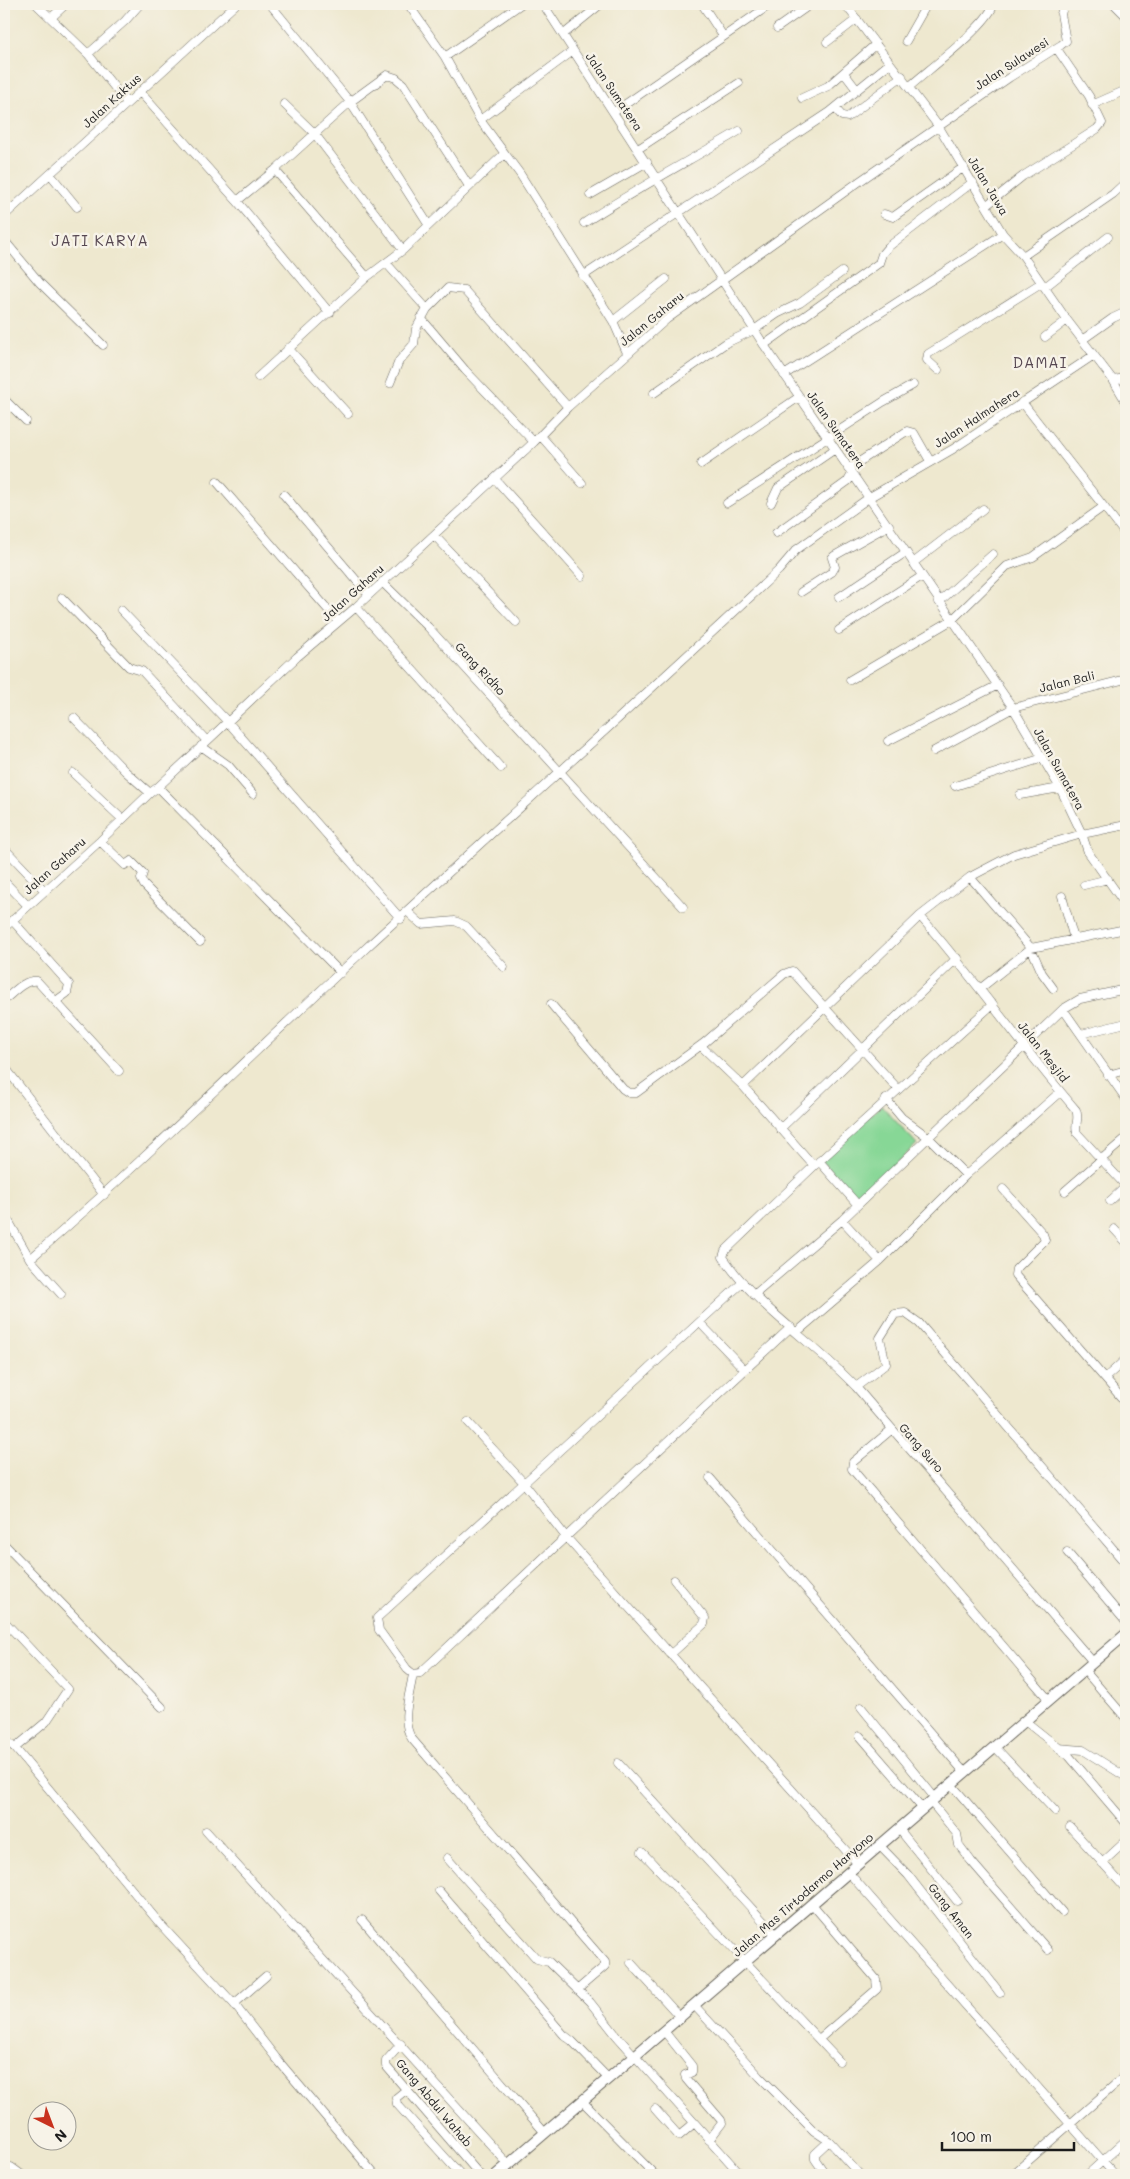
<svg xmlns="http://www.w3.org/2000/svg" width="1130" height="2179" viewBox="0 0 1130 2179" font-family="Mali,sans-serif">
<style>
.green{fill:#87d796;stroke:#527a59}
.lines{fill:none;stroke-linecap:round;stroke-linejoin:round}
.minor-casing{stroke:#66635b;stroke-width:9}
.tertiary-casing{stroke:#66635b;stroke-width:12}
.minor{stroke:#fff;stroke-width:8}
.tertiary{stroke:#fff;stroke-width:10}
.labels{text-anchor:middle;stroke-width:5;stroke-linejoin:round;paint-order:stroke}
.street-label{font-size:12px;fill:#1c1c1c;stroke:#f7f3e8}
.quarter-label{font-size:15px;letter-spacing:1px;fill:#574852;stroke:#f7f3e8}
</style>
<rect width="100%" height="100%" fill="#f7f3e8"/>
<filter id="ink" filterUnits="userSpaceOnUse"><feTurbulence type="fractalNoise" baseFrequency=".02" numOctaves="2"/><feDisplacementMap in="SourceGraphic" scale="10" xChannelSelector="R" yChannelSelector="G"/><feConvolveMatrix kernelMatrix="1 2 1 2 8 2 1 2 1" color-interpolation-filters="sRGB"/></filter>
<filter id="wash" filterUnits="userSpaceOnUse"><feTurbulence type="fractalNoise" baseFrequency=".0096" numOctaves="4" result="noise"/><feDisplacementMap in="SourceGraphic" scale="20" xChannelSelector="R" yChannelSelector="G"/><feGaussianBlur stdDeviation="1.12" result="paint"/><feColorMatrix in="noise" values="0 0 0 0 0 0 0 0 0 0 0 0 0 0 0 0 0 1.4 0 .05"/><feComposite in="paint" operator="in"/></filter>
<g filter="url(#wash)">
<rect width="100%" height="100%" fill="#eee8cf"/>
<path class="green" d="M 881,1105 L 917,1144 L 858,1199 L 822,1161 Z"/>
</g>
<g filter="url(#ink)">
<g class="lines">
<defs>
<path id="minor" d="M 36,4 L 88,54 L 127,103
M 270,4 L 350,102 L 428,224
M 408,4 L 445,57 L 480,120
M 543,4 L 764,345 L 1013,708 L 1060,788 L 1082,834 L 1088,852 L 1122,900 L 1126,911
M 702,4 L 723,36
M 845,4 L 939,127 L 1003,234 L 1023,256 L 1067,320 L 1113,380 L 1126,378
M 1114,4 L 1126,16
M 51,18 L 66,4
M 777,28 L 811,4
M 564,34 L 601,4
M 906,41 L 927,4
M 827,42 L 857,19
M 573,51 L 480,120 L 520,174 L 613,321 L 627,353
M 88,54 L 125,21 L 140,4
M 445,57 L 521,4
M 844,73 L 857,90
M 909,87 C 929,69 986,27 994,4
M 140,92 L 237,201 L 330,313
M 802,98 L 828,86 L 876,44
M 284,104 L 314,133 L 403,250
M 1092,105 L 1126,90
M 835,108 L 842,116 L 848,117 L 902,76
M 614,112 L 771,4
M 638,149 L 739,83
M 275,170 L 367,277
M 50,174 L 77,207
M 590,195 L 647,162
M 237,201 L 275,170 L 350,102 L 387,75 L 396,78 L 403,84 L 469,186
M 987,205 L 1023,176 L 1097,129 L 1102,123 L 1089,96 L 1057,49
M 884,214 L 893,217 L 964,167
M 4,216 L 236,4
M 584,223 C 634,190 687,162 739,131
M 4,240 L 40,283 L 103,345
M 1023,256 L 1113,194 L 1126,182
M 387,264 L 427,309 L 416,329 L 414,344 L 399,361 L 390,383
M 583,276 L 830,112 L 890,63
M 1045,287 L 1108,237
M 427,309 L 448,288 L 464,290 L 568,407
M 421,318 L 465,370 L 534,442
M 613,321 L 666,279
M 1045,337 L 1067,320
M 1082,340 L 1113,318 L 1126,312
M 764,345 L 879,263 L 882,254 L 888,247 L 973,182
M 288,348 L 348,414
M 938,370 L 927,360 L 928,354 L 1041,283
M 784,375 L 1003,234
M 258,377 L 367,277 L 403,250 L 504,154
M 1113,380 L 1126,402
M 654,393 L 726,343 L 754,330 L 777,314 L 800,303 L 842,272
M 4,399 L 26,421
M 1022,402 L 1126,535
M 540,435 L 582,483
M 701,464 L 799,397
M 848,469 L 907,431 L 914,433 L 930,461
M 495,479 L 582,576
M 217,482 L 337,620
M 284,495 L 368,594
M 727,503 L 883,402 L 913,385
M 771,503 L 778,488 L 835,449
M 776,533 L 848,481 L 852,474
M 434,535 L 516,622
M 913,563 L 983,509
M 382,582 L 428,627 L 683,907
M 801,592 L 832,572 L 835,567 L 832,558 L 834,556 L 889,525
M 839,597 L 906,552
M 62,598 L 129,667 L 142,671 L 207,741
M 939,602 L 993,554
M 356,607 L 501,768
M 121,610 L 227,721 L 401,919
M 839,630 L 922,576
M 850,680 L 952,620 L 1007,566 L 1033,557 L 1103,507
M 74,718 L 125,771 L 150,793
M 888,741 L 998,685
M 201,746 L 228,765 L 253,794
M 934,751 L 1013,708 L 1126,679
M 73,773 L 122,819
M 955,786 L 1043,758
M 158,787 L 341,973
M 1020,795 L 1060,788
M 100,841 L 125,865 L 131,861 L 143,873 L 141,879 L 144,885 L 200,942
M 4,848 L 45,891
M 970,877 L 1031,948 L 1042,973 L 1053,988
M 4,881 L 28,906
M 1084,885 L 1108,879
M 1062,896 L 1074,939
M 408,912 L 421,924 L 455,921 L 466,926 L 504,967
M 920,916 C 975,979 1022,1047 1076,1110 C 1080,1119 1074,1125 1077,1133 L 1124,1184 L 1123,1189 L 1110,1201
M 12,920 L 69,984 L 67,993 L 56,1001
M 4,928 L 100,841 L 150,793 L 158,787 L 297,657 L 356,607 L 534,442 L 568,407 L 667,319 L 860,181 L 1010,77 L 1061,45 L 1066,41 L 1061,14 L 1064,4
M 981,988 L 1031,948 L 1126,929
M 4,1000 C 13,993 25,979 37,981 L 119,1071
M 551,1004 L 623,1089 L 629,1093 L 636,1093 L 704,1043 L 784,974 L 792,971 L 898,1089
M 993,1004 L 814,1166 L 725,1251 L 723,1257 C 756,1307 815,1343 856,1387 L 1093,1662
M 1063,1009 L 1080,999 L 1126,989
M 1081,1034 L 1126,1023
M 701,1046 L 743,1086 L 814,1166
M 4,1066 L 104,1195
M 1108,1075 L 1126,1070
M 743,1086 L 920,916 L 970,877 L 1014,854 L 1082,834 L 1126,825
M 886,1099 L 902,1118 L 928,1137 L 966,1175
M 780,1129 L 957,958
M 819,1161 L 857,1204
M 1003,1189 L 1043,1234 L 1045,1240 L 1016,1269 L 1015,1275 L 1126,1403
M 1065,1191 L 1126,1138
M 4,1213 L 30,1259 L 61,1294
M 842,1220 L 880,1261
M 1114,1229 L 1126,1242
M 30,1259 C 145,1160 253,1053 364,950 C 502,823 642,699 779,570 L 796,550 L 870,497 L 953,449 L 1094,355
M 743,1282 L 377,1618 L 379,1630 L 407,1669 L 413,1674 L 420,1673 L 791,1327
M 754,1295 L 842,1220 L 1063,1009 L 1126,1099
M 700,1323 L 745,1370
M 797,1332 L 880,1261 L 966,1175 L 1060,1092
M 1105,1378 L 1126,1359
M 856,1387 L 886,1364 L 880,1338 L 895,1314 L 905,1313 L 919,1323 L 1126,1564
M 468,1422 L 524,1483 L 566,1537 L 858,1864
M 891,1430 L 853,1462 L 852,1469 L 1049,1700
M 710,1478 L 965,1773
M 4,1544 L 162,1707
M 1067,1552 L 1126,1622
M 4,1621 L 68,1689 L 46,1722 L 15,1748
M 671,1654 L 704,1624 L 705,1618 L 674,1580
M 1084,1670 L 1124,1716
M 413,1674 C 410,1694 400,1721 412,1739 L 605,1962 L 605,1966 L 577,1990
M 861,1707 L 935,1798
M 1025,1721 L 1069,1756 L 1126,1823
M 860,1736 L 923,1809
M 4,1739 L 15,1748 L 161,1925 L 234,2004 L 276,2058 L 375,2175
M 995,1747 L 1055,1811
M 1058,1748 L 1083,1750 L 1126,1777
M 618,1763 L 776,1935
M 951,1784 L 1062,1912
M 931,1802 L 957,1834 L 959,1845 L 971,1861 L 1048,1950
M 1070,1827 L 1126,1889
M 899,1829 L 957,1901
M 206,1831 L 509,2165
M 880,1846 L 908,1875 L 1000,1993
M 642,1852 L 839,2061
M 447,1858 L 537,1959 L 549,1962 L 590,2002 L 616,2035 L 741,2175
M 1102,1863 L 1126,1841
M 849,1873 L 1115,2175
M 439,1891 L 564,2035 L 572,2041 L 609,2079
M 812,1904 L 876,1979 L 877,1989 L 819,2039
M 362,1920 L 545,2133
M 631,1963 L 680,2017
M 234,2004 L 266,1976
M 694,2005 L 760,2077 L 814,2131 L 829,2141 L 815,2154 L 815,2159 L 826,2175
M 664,2031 L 692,2066 L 692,2072 L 685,2075 L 686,2079 L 721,2120 L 722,2123 L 709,2140
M 401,2044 L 386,2061 L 386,2066 L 480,2175
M 407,2089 L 396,2098 L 397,2104 L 461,2175
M 582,2101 L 655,2175
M 655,2109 L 679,2136 L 693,2124
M 829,2141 L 860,2175
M 4,2168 L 11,2167 L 22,2175
M 1012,2175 L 1126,2075
M 1087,2175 L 1126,2140"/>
<path id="tertiary" d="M 496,2175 L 1126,1634"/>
</defs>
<use href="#minor" class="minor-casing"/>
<use href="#tertiary" class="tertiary-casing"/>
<use href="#minor" class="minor"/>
<use href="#tertiary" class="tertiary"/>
</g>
</g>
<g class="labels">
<g class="street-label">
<text transform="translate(1012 64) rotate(-33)" y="4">Jalan Sulawesi</text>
<text transform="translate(614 92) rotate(56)" y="4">Jalan Sumatera</text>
<text transform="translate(112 101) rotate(-42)" y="4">Jalan Kaktus</text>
<text transform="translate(988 186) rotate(59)" y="4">Jalan Jawa</text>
<text transform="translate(652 319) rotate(-39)" y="4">Jalan Gaharu</text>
<text transform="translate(977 418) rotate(-33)" y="4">Jalan Halmahera</text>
<text transform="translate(836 430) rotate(55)" y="4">Jalan Sumatera</text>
<text transform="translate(353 593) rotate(-42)" y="4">Jalan Gaharu</text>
<text transform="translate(480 669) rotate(47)" y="4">Gang Ridho</text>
<text transform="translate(1067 682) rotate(-14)" y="4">Jalan Bali</text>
<text transform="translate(1059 769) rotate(61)" y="4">Jalan Sumatera</text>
<text transform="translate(55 866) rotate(-42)" y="4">Jalan Gaharu</text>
<text transform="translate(1043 1052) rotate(52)" y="4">Jalan Mesjid</text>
<text transform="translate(921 1448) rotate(49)" y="4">Gang Suro</text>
<text transform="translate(803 1895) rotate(-41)" y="4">Jalan Mas Tirtodarmo Haryono</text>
<text transform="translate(951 1911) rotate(52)" y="4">Gang Aman</text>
<text transform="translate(434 2103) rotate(50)" y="4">Gang Abdul Wahab</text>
</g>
<g class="quarter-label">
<text x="100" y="246">JATI KARYA</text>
<text x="1040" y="368">DAMAI</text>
</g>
</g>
<rect width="1130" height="2179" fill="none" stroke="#f7f3e8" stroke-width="20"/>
<g transform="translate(52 2126) rotate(138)"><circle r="24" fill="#f7f3e8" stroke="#9f9d96"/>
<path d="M0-4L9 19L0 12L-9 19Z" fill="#c8321e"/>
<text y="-8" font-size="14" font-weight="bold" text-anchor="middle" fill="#1c1c1c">N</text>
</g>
<path d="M942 2142v8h132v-8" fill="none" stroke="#1c1c1c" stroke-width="2.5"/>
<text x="950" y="2142" font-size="15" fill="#1c1c1c" stroke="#f7f3e8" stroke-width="4" paint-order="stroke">100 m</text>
</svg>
